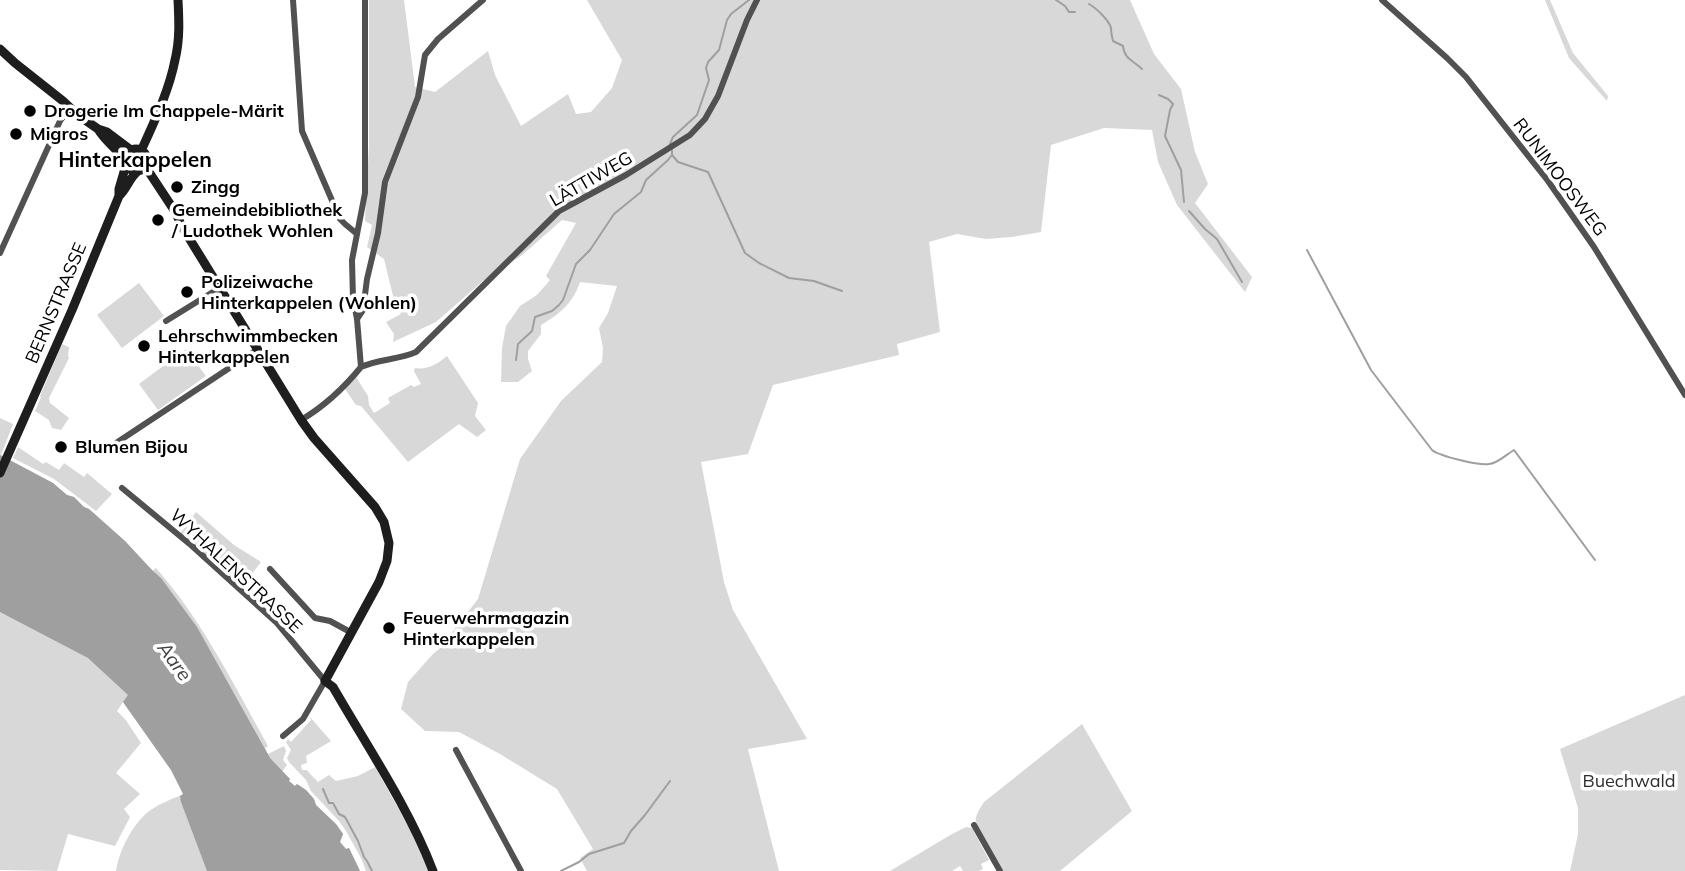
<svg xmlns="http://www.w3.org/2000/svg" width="1685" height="871" viewBox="0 0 1685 871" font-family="Mulish,sans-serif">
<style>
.green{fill:#d8d8d8}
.water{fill:#9f9f9f}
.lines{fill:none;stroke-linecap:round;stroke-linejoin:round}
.stream{stroke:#9f9f9f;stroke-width:2}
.street{stroke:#515151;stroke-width:6}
.secondary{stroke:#1e1e1e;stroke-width:9}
.poi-dot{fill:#000;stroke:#fff;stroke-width:2.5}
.labels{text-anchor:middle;stroke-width:7;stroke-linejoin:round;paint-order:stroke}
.poi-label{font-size:18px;font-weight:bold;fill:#000;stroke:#fff;text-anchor:start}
.street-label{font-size:18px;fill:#000;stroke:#fff}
.park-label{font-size:18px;fill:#2f2f2f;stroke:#fff}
.water-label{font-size:19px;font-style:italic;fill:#404040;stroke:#fff}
.quarter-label{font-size:21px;font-weight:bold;fill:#000;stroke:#fff}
</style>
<rect width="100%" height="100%" fill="#fff"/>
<path class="green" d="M 369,0 L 404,0 L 415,87 L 435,92 L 488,51 L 495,75 L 521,126 L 568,94 L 576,114 L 591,112 L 612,88 L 622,60 L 587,0 L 1130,0 L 1154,54 L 1181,89 L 1195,152 L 1208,184 L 1195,203 L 1252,277 L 1245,292 L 1177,205 L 1158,162 L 1152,130 L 1104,128 L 1051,145 L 1041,232 L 1012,237 L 986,239 L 957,234 L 929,242 L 940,332 L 897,344 L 899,355 L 773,385 L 748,454 L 701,462 L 724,582 L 733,610 L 807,739 L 748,749 L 779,871 L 587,871 L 580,858 L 593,849 L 557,789 L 500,754 L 459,732 L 425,731 L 401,709 L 408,682 L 432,655 L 439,649 L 478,599 L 520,459 L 561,401 L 602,362 L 603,348 L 599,328 L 608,313 L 617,286 L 580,282 C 573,303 560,314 541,325 L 541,334 L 528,351 L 528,359 L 532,371 L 518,382 L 501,382 L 502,348 L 506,326 L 520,306 L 537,295 L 550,280 L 546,276 L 576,223 L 562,220 L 521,256 L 483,281 L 436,322 L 393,342 L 394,334 L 386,322 L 401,314 L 394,300 L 384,259 L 367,247 L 372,225 L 365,221 L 369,146 Z
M 1545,0 L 1550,0 L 1573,53 L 1608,96 L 1607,101 L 1569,58 Z
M 139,283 L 164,316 L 122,348 L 97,315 Z
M 62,344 L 69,347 L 68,356 L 69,358 L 49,398 L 50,403 L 69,418 L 61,430 L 52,428 L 49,420 L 35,411 L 41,397 L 40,396 Z
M 186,349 L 206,376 L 158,410 L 139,384 Z
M 447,356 L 478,403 L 475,416 L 486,430 L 477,437 L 459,424 L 408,462 L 361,406 L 356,405 L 345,389 L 356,377 L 368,396 L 369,405 L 374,413 L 390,403 L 388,398 L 411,385 L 414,387 L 421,384 L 414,371 L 415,368 C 427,370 438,364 447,356 Z
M 0,418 L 13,424 L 1,455 L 53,483 L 67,495 L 74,497 L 84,507 L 89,509 L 125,541 L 152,571 L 156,568 C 202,620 234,685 268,746 L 265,748 L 268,754 L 284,746 L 286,751 L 283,760 L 287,765 L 282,772 L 290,779 L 289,781 L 295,786 L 297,784 L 306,790 L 314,799 L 316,805 L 336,824 L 343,834 L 340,842 L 346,849 L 349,848 L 360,871 L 116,871 C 119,851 132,825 148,812 C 158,804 172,799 184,794 L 171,770 L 123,702 L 117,711 L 125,719 L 141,743 L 116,773 L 140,794 L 124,809 L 130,817 L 115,846 L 68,834 L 57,871 L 0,870 Z
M 18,447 L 43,464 L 46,462 L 59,470 L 64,463 L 84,477 L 87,473 L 112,494 L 96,511 L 54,479 L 13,458 Z
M 196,512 L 234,545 L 261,562 L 242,587 L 180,534 Z
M 1685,695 L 1685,871 L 1570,871 L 1578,834 L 1578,808 L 1560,749 Z
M 310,717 L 331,741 L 306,756 L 307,763 L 301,765 L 302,770 L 307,770 C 310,775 314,777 318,782 L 329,775 L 336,781 L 358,776 L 375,767 L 415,838 L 430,871 L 366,871 L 361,858 L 346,831 L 339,821 L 311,791 L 306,780 L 289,762 L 287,758 L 291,750 L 286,742 L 288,739 L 291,742 L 311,720 Z
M 1082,724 L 1132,811 L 1060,871 L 1002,871 C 995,859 974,830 976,818 C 977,812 981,807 984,802 Z
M 966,827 L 972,828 L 989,860 L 981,864 L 983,869 L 979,871 L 963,871 L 960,866 L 952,871 L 890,871 L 952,834 Z"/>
<path class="water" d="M 0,455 L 53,483 L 67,495 L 74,497 L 84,507 L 89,509 L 125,541 L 153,571 L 161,578 L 197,627 L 270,758 L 290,779 L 289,781 L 295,786 L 297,784 L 306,790 L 314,799 L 316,805 L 336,824 L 343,834 L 340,842 L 346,849 L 349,848 L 360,871 L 207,871 L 181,802 L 180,796 L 183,794 L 171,770 L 123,702 L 128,695 L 88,658 L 0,612 Z"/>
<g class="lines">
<path class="stream" d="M 1056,0 L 1065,6 L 1069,12 L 1075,12
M 1089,4 C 1096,8 1109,20 1111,28 C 1111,32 1112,37 1113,41 L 1123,46 C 1124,59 1134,61 1142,69
M 1159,95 L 1168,99 L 1173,104 L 1170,110 L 1165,136 L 1181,170 L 1184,202
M 670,144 L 673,137 L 697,115 L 709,80 L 706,68 L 708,62 L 719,50 L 727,20 L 731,14 L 749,0
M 672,155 L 678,162 L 708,172 L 745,253 L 759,263 L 789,278 L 814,281 L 842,291
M 1189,211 L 1205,229 L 1217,239 L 1242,282
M 1307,250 L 1371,370 L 1432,450 C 1439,456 1480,466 1489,464 C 1497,464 1507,454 1514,450 L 1595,560
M 516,360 L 518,344 L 532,331 L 535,317 L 552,311 L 559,305 L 563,300 L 576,264 L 590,250 L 614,214 L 641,192 L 646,180 L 668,160 L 672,155 L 672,150
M 323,789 L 329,803 L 333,803 L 339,814 L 345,817 L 358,841 L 364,857 L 367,861 L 372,871
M 561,871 L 579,862 L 589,854 L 624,843 L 631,831 L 645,815 L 670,781"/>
<path class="street" d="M 293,0 L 302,131 L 340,219 L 345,224 L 357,234
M 1382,0 L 1447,58 L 1466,77 L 1548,181 L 1594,247 L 1685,395
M 0,253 L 60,121 L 70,108
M 357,319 L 363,310 L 367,279 L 378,233 L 385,182 L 418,97 L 425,55 L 438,39 L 483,0
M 166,321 L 221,287
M 361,367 C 378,359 398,360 416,352 L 559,211 L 626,175 L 690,135 L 705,119 L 718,96 L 747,20 L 757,0
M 301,420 C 325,406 343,389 361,367 L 357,319 L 353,299 L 352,260 L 365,193 L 365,0
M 107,449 L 258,349
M 122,488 L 192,546 L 277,623 L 325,681 L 303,719 L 283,736
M 270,569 L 315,618 L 330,621 L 352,633
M 456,750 L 521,871
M 974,825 L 1000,871"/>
<path class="secondary" d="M 0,49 L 15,63 L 63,101 L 78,115 L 98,129 L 107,132 L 131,150
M 98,129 C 105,141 117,149 125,160
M125 160a11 11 0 1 1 22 0a11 11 0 1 1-22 0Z
M 141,151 C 154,122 169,91 175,60 C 180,40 179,20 178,0
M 145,166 L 176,213 L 181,225 L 301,420 L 314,438 L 375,507 L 384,522 L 389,543 L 387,561 L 379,582 L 325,681 L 333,687 C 367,746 409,808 433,871
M 119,196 C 127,189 129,178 138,171
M 0,473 L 72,310 L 119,196 L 119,189 L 126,165"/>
</g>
<g class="poi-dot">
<circle cx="30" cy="111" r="7"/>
<circle cx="16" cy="134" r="7"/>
<circle cx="177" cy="187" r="7"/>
<circle cx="158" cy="220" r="7"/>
<circle cx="187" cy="292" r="7"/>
<circle cx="144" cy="346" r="7"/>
<circle cx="61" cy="447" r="7"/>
<circle cx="389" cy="628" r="7"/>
</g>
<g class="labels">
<g class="poi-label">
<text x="44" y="117">Drogerie Im Chappele-Märit</text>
<text x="30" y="140">Migros</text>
<text x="191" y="193">Zingg</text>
<text x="172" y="216">Gemeindebibliothek<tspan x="172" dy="21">/ Ludothek Wohlen</tspan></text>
<text x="201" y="288">Polizeiwache<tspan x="201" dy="21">Hinterkappelen (Wohlen)</tspan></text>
<text x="158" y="342">Lehrschwimmbecken<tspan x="158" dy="21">Hinterkappelen</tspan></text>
<text x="75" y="453">Blumen Bijou</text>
<text x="403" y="624">Feuerwehrmagazin<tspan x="403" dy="21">Hinterkappelen</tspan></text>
</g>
<g class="street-label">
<text transform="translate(1560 177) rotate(53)" y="6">RUNIMOOSWEG</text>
<text transform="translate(591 179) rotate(-30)" y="6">LÄTTIWEG</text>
<text transform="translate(56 303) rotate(-67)" y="6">BERNSTRASSE</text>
<text transform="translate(236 571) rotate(43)" y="6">WYHALENSTRASSE</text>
</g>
<g class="park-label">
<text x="1629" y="787">Buechwald</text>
</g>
<g class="water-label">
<text transform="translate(175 661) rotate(54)" y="7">Aare</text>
</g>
<g class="quarter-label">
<text x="135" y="167">Hinterkappelen</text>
</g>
</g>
</svg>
